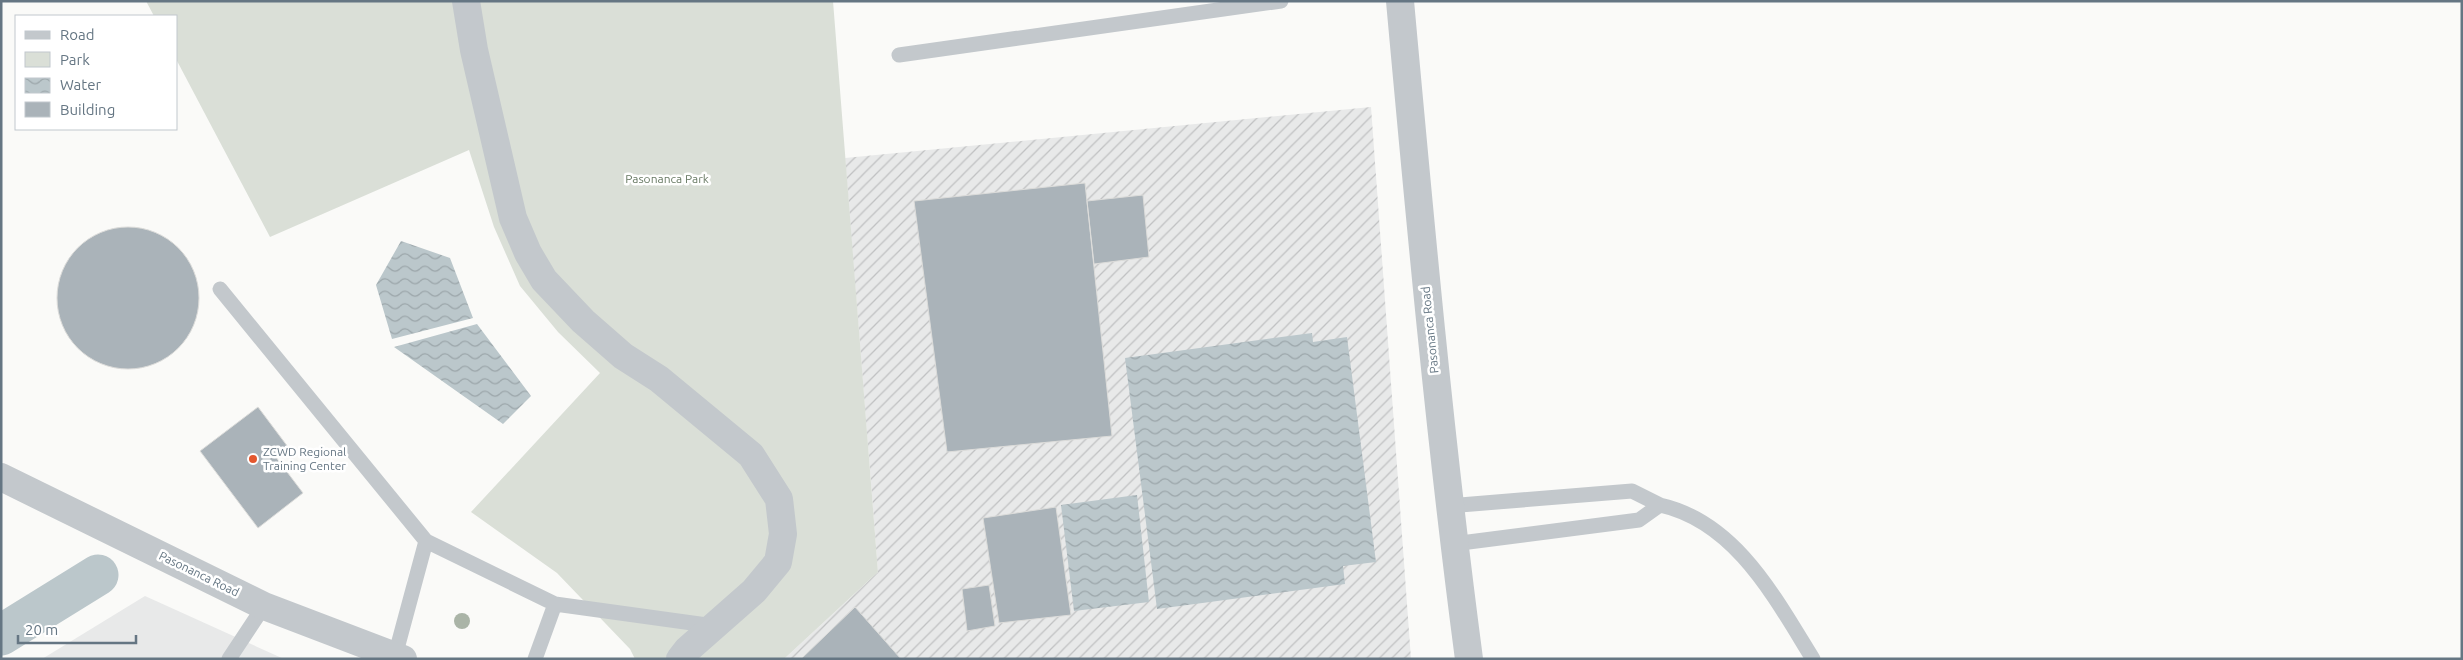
<svg xmlns="http://www.w3.org/2000/svg" width="2463" height="660" viewBox="0 0 2463 660" font-family="Ubuntu,sans-serif">
<style>
.built{fill:#e8e9e9}
.industrial{fill:url(#industrial-furrows)}
.park{fill:#dadfd7}
.water{fill:url(#water-waves)}
.lines{fill:none;stroke-linecap:round;stroke-linejoin:round}
.canal{stroke:#bbc7cb;stroke-width:41}
.building{fill:#aab3b9;stroke:#dcdcda}
.service{stroke:#c3c8cc;stroke-width:15}
.minor{stroke:#c3c8cc;stroke-width:28}
.tertiary{stroke:#c3c8cc;stroke-width:28}
.tree{fill:#aab4a7}
.poi-dot{fill:#e4572e;stroke:#fff;stroke-width:2}
.labels{text-anchor:middle;stroke-width:5;stroke-linejoin:round;paint-order:stroke}
.park-label{font-size:12px;fill:#687a64;stroke:#fff}
.street-label{font-size:12px;fill:#657683;stroke:#fff}
.poi-label{font-size:12px;fill:#657683;stroke:#fff;text-anchor:start}
</style>
<defs>
<pattern id="industrial-furrows" width="10" height="10" patternUnits="userSpaceOnUse" patternTransform="scale(1.25)"><rect width="10" height="10" fill="#e8e9e9"/><path d="M-1 1l2-2M0 10L10 0M9 11l2-2" fill="none" stroke="#c0c1c2"/></pattern>
<pattern id="water-waves" width="16" height="10" patternUnits="userSpaceOnUse" patternTransform="scale(1.25)"><rect width="16" height="10" fill="#bbc7cb"/><path d="M0 5q4-4 8 0t8 0" fill="none" stroke="#9ca6aa"/></pattern>
</defs>
<rect width="100%" height="100%" fill="#fafaf8"/>
<path class="built" d="M 145,596 L 284,659 L 42,659 Z"/>
<path class="industrial" d="M 1371,107 L 1411,659 L 784,659 L 878,572 L 845,158 Z"/>
<path class="park" d="M 146,1 L 833,1 L 878,572 L 784,659 L 635,659 L 630,649 L 557,573 L 471,512 L 600,373 L 558,332 L 520,286 L 494,227 L 469,150 L 270,237 L 176,59 L 176,16 L 154,16 Z"/>
<path class="water" d="M 401,241 L 450,258 L 473,318 L 392,339 L 376,285 Z
M 477,324 L 531,396 L 503,424 L 394,347 Z
M 1312,333 L 1313,342 L 1347,337 L 1376,562 L 1343,566 L 1345,584 L 1157,609 L 1125,358 Z
M 1137,495 L 1149,602 L 1074,611 L 1061,505 Z"/>
<g class="lines">
<path class="canal" d="M 1,635 L 98,575"/>
</g>
<path class="building" d="M 1085,183 L 1112,436 L 947,452 L 914,201 Z
M 1143,195 L 1149,257 L 1094,264 L 1087,201 Z
M57 298a71 71 0 1 1 142 0a71 71 0 1 1-142 0Z
M 258,407 L 288,447 L 275,456 L 303,493 L 258,528 L 200,451 Z
M 1056,507 L 1071,615 L 999,623 L 983,518 Z
M 989,585 L 995,626 L 967,631 L 962,589 Z
M 855,607 L 901,659 L 801,659 Z"/>
<g class="lines">
<path class="service" d="M 899,55 L 1281,1
M 220,289 L 426,541 L 555,604 L 714,626
M 1660,505 C 1736,522 1775,598 1813,659
M 1448,506 L 1632,491 L 1660,505 L 1639,520 L 1453,544
M 395,656 L 426,541
M 229,659 L 264,606
M 535,659 L 555,604"/>
<path class="minor" d="M 466,1 L 474,50 L 513,218 L 528,253 L 544,280 L 583,321 L 623,356 L 659,379 L 751,455 L 779,499 L 783,534 L 778,562 L 754,591 L 687,650 L 680,659"/>
<path class="tertiary" d="M 1400,1 C 1420,221 1440,440 1469,659
M 1,477 L 264,606 L 403,659"/>
</g>
<circle class="tree" cx="462" cy="621" r="8"/>
<circle class="poi-dot" cx="253" cy="459" r="5"/>
<g class="labels">
<g class="park-label">
<text x="667" y="183">Pasonanca Park</text>
</g>
<g class="street-label">
<text transform="translate(1430 330) rotate(-96)" y="4">Pasonanca Road</text>
<text transform="translate(199 574) rotate(26)" y="4">Pasonanca Road</text>
</g>
<g class="poi-label">
<text x="263" y="456">ZCWD Regional<tspan x="263" dy="14">Training Center</tspan></text>
</g>
</g>
<rect width="2463" height="660" fill="none" stroke="#657683" stroke-width="5"/>
<rect x="15" y="15" width="162" height="115" fill="#ffffff" stroke="#c1c8cd"/>
<rect x="25" y="31" width="25" height="8" fill="#c3c8cc" stroke="#c1c8cd"/>
<text x="60" y="40" font-size="15" fill="#657683">Road</text>
<rect x="25" y="52" width="25" height="15" fill="#dadfd7" stroke="#c1c8cd"/>
<text x="60" y="65" font-size="15" fill="#657683">Park</text>
<rect x="25" y="78" width="25" height="15" fill="url(#water-waves)" stroke="#c1c8cd"/>
<text x="60" y="90" font-size="15" fill="#657683">Water</text>
<rect x="25" y="102" width="25" height="15" fill="#aab3b9" stroke="#c1c8cd"/>
<text x="60" y="115" font-size="15" fill="#657683">Building</text>
<path d="M18 635v8h118v-8" fill="none" stroke="#657683" stroke-width="2.5"/>
<text x="25" y="635" font-size="15" fill="#657683" stroke="#ffffff" stroke-width="4" paint-order="stroke">20 m</text>
</svg>
